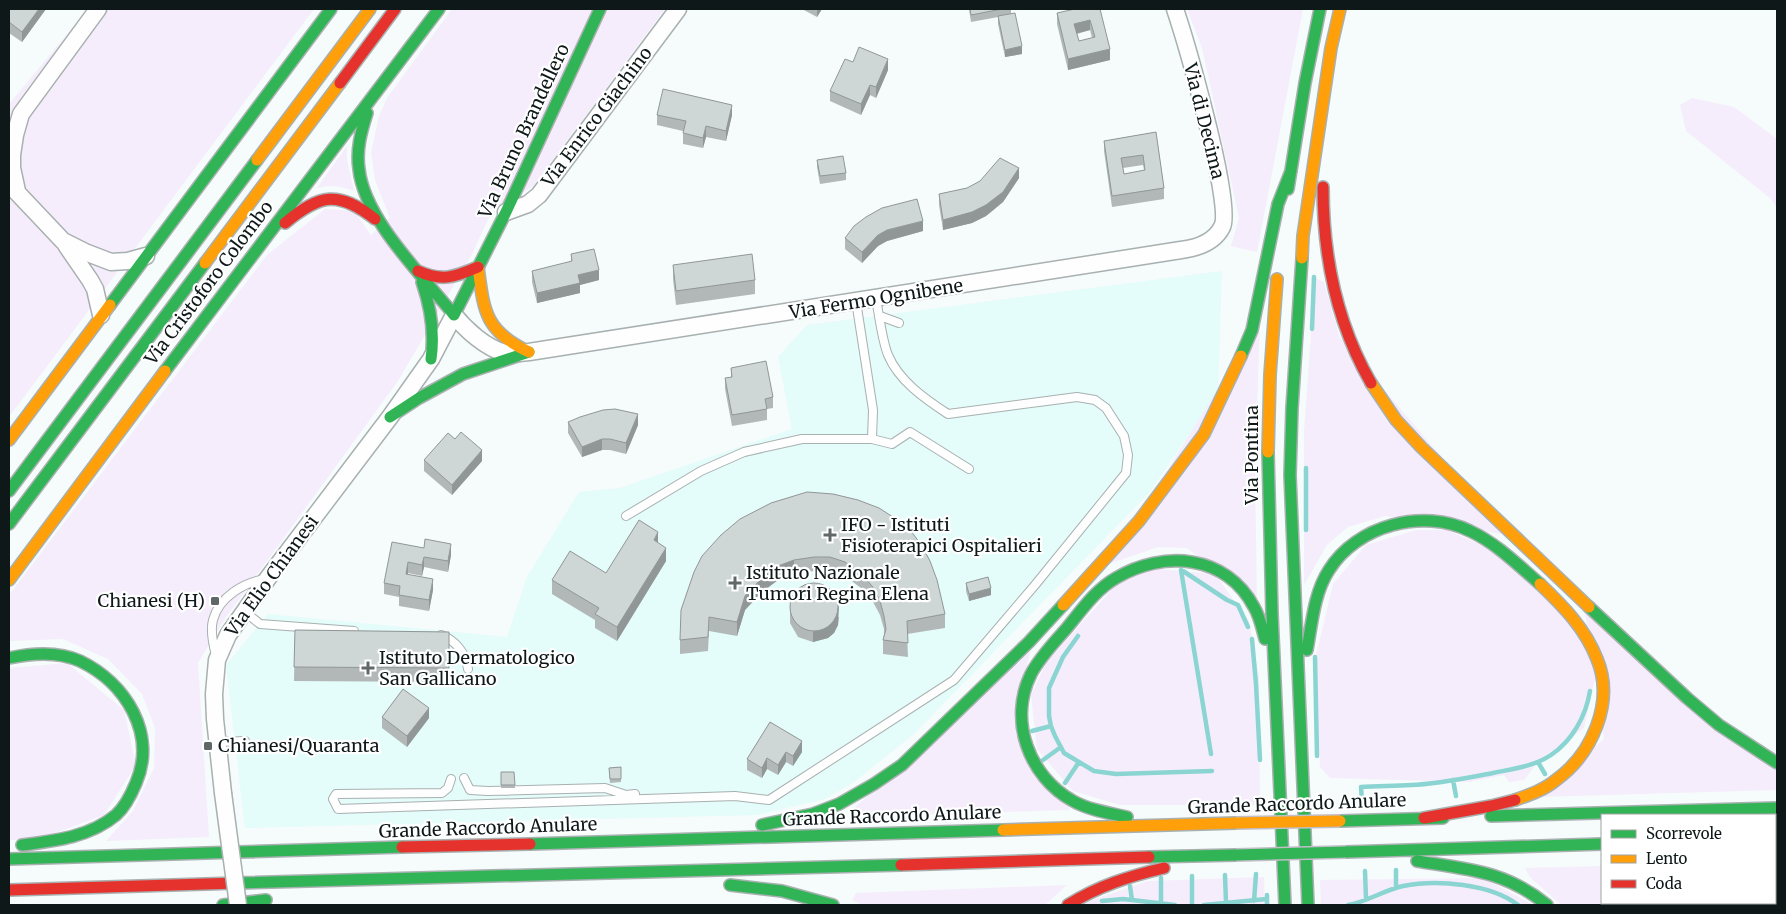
<svg xmlns="http://www.w3.org/2000/svg" width="1786" height="914" viewBox="0 0 1786 914" font-family="Merriweather,serif">
<style>
.built{fill:#e4fcfa}
.green{fill:#f5edfc}
.lines{fill:none;stroke-linecap:round;stroke-linejoin:round}
.stream{stroke:#8ad4d2;stroke-width:4.5}
.lane-casing{stroke:#a8b0b0;stroke-width:10}
.street-casing{stroke:#a8b0b0;stroke-width:19}
.fast-casing{stroke:#a8b0b0;stroke-width:14}
.slow-casing{stroke:#a8b0b0;stroke-width:14}
.jam-casing{stroke:#a8b0b0;stroke-width:14}
.lane{stroke:#fefefe;stroke-width:8}
.street{stroke:#fefefe;stroke-width:16}
.fast{stroke:#30b455;stroke-width:11}
.slow{stroke:#ff9f0a;stroke-width:11}
.jam{stroke:#e5322d;stroke-width:11}
.street-bridge-casing{stroke:#a8b0b0;stroke-width:19;stroke-linecap:butt}
.fast-bridge-casing{stroke:#c2bec8;stroke-width:14;stroke-linecap:butt}
.slow-bridge-casing{stroke:#c2bec8;stroke-width:14;stroke-linecap:butt}
.street-bridge{stroke:#fefefe;stroke-width:16}
.fast-bridge{stroke:#30b455;stroke-width:11}
.slow-bridge{stroke:#ff9f0a;stroke-width:11}
.wall{fill:#b2b8b8;fill-rule:evenodd}
.shaded-wall{fill:#919696}
.building{fill:#cfd6d6;stroke:#919696;fill-rule:evenodd}
.poi-dot{fill:#5f6767;stroke:#fff;stroke-width:2}
.labels{text-anchor:middle;stroke-width:4.5;stroke-linejoin:round;paint-order:stroke}
.street-label{font-size:18px;fill:#0e1818;stroke:#fff}
.poi-label{font-size:18px;fill:#0e1818;stroke:#fff;text-anchor:start}
</style>
<rect width="100%" height="100%" fill="#f6fbfb"/>
<path class="built" d="M 1222,271 L 1218,392 L 1150,492 L 914,734 L 854,782 L 825,799 L 757,815 L 245,828 L 226,665 L 268,614 L 507,637 L 527,577 L 579,492 L 620,488 L 792,429 L 778,357 L 807,325 Z"/>
<path class="green" d="M 88,9 L 314,9 L 9,417 L 9,104 Z
M 452,9 L 665,9 L 533,186 L 490,215 L 472,254 L 398,381 L 224,620 L 198,663 L 209,837 L 106,841 L 133,811 L 154,768 L 155,728 L 142,694 L 108,659 L 63,639 L 9,641 L 9,595 L 267,255 L 325,209 L 354,211 L 371,235 L 390,218 L 375,180 L 371,152 L 379,116 L 387,98 Z
M 1187,9 L 1303,9 L 1257,252 L 1231,246 L 1239,218 L 1202,48 Z
M 1692,98 L 1734,107 L 1777,139 L 1777,208 L 1771,199 L 1686,131 L 1680,105 Z
M 347,146 L 347,160 L 354,191 C 341,186 330,185 317,188 Z
M 1315,278 L 1324,282 L 1340,338 L 1508,535 L 1385,516 L 1348,527 L 1327,545 L 1304,585 L 1304,431 Z
M 1260,321 L 1255,470 L 1257,603 L 1187,548 L 1158,547 L 1109,564 Z
M 1416,530 L 1447,530 L 1496,551 L 1577,629 L 1596,674 L 1584,728 L 1543,760 L 1537,763 L 1524,780 L 1509,782 L 1504,775 L 1469,782 L 1330,778 L 1320,767 L 1315,660 L 1333,584 L 1366,545 Z
M 1146,568 L 1215,574 L 1249,621 L 1259,677 L 1260,805 L 1120,805 L 1073,791 L 1037,749 L 1031,695 L 1046,663 L 1114,587 Z
M 1585,612 L 1777,769 L 1777,790 L 1538,797 L 1604,739 Z
M 1031,649 L 1015,714 L 1070,810 L 859,816 L 851,811 Z
M 67,663 L 124,710 L 136,765 L 104,815 L 39,839 L 9,840 L 9,668 Z
M 1602,866 L 1602,903 L 1689,903 L 1685,905 L 1561,905 L 1530,877 L 1525,868 Z
M 1264,877 L 1265,905 L 1078,905 L 1148,881 Z
M 1482,878 L 1534,905 L 1321,905 L 1320,880 Z
M 1067,885 L 1045,905 L 862,905 L 852,900 L 856,893 Z"/>
<g class="lines">
<path class="stream" d="M 1312,329 L 1314,277
M 1306,468 L 1306,530
M 1181,570 L 1211,754
M 1183,571 L 1227,600 L 1238,605 L 1248,627
M 1078,636 L 1063,657 L 1049,688 L 1049,716 L 1051,726 L 1055,736 L 1064,753 L 1094,771 L 1116,774 L 1212,771
M 1252,639 L 1256,684 L 1260,760
M 1315,657 L 1317,756
M 1032,731 L 1051,726
M 1043,760 L 1061,747
M 1538,762 L 1545,774
M 1453,780 L 1456,796
M 1065,783 L 1079,762
M 1362,801 L 1361,787 C 1378,786 1394,786 1411,785 C 1438,784 1466,778 1493,773 C 1512,769 1535,766 1551,755 C 1572,741 1586,716 1590,691
M 1396,870 L 1396,888
M 1365,871 L 1366,899
M 1225,875 L 1226,903
M 1161,878 L 1161,904
M 1130,886 L 1132,900
M 1267,895 L 1267,905
M 1102,901 L 1123,899 L 1175,905
M 1254,901 L 1256,874
M 1192,905 L 1192,876
M 1204,905 L 1267,899
M 1348,905 C 1367,902 1384,890 1403,886 C 1437,879 1491,884 1518,905"/>
<defs>
<path id="lane" d="M 880,316 L 899,323
M 872,439 L 892,444 L 910,432 L 969,469
M 626,516 L 701,471 L 744,452 L 802,439 L 872,439 L 873,410 L 856,301
M 244,611 L 260,624 L 354,631
M 441,635 C 455,640 466,653 468,669
M 216,655 C 213,644 210,631 213,620 C 219,597 244,582 266,579
M 217,742 L 245,741
M 464,778 L 470,790 L 488,791 L 605,788 L 626,795 L 635,794
M 451,779 L 448,788 L 442,793 L 336,794 L 333,799 L 338,809 L 735,796 L 769,800 L 954,680 L 1035,585 L 1126,473 L 1128,455 L 1124,436 L 1106,408 L 1095,400 L 1077,397 L 948,414 C 925,399 899,381 888,355 C 882,340 879,315 876,298"/>
<path id="street" d="M 10,185 L 63,241 L 85,252 L 111,262 L 128,261 L 146,256
M 17,191 L 12,168 L 12,155 L 15,135 L 21,114 L 98,9
M 506,212 L 528,204 L 539,195 L 678,9
M 66,245 L 90,280 L 95,289 L 101,315
M 223,793 L 215,719 L 214,694 L 217,660 L 228,635 L 268,578 L 390,417 L 431,359 L 454,315 C 466,330 486,348 505,353 C 513,354 521,353 529,352 L 1181,250 C 1197,248 1214,243 1222,227 C 1234,206 1185,39 1175,9"/>
<path id="fast" d="M 367,113 C 361,132 356,150 359,169 C 364,219 423,276 454,315 L 506,212 L 600,9
M 1288,189 L 1305,83 L 1320,9
M 1302,258 L 1292,408 L 1290,475 L 1308,905
M 422,282 C 431,308 435,332 431,359
M 110,305 L 331,9
M 1241,356 L 1252,330 L 1278,204 L 1291,171
M 165,371 L 439,9
M 390,417 L 419,398 L 463,374 L 529,352
M 1268,452 L 1272,614 L 1285,905
M 9,491 L 257,160
M 9,524 L 205,263
M 1589,607 L 1687,698 L 1719,725 L 1777,763
M 1307,650 C 1312,623 1314,593 1329,570 C 1357,525 1423,508 1470,531 C 1496,543 1518,565 1540,584
M 9,658 C 32,653 58,651 80,661 C 126,683 157,734 136,783 C 131,795 125,807 116,815 C 90,837 54,841 22,845
M 1491,816 L 1777,808
M 1127,817 C 1109,813 1089,810 1073,801 C 1029,777 1008,720 1031,674 C 1040,657 1054,643 1066,629 C 1081,611 1095,590 1116,578 C 1163,550 1226,554 1254,607 C 1260,617 1262,628 1265,639
M 1340,821 L 1443,818
M 762,825 L 813,814 L 839,804 L 874,784 L 902,765 L 1029,642 L 1063,605
M 530,844 L 1003,830
M 1346,852 L 1602,844
M 1149,857 L 1236,855
M 9,859 L 402,847
M 1417,861 C 1467,869 1506,871 1547,905
M 1775,879 L 1777,878
M 238,883 L 901,865
M 730,885 L 782,891 L 833,905
M 223,905 L 266,900"/>
<path id="slow" d="M 257,160 L 370,9
M 1302,258 L 1303,236 L 1331,48 L 1340,9
M 205,263 L 340,83
M 478,267 C 484,312 485,331 529,352
M 1371,383 L 1396,420 L 1421,447 L 1589,607
M 9,440 L 110,305
M 1268,452 L 1270,375 L 1277,279
M 9,580 L 165,371
M 1063,605 L 1139,521 L 1204,434 L 1241,356
M 1515,800 C 1529,795 1544,790 1556,780 C 1592,754 1615,702 1597,659 C 1585,628 1563,606 1540,584
M 1003,830 L 1236,823
M 1775,839 L 1777,839
M 1714,905 L 1720,903"/>
<path id="jam" d="M 340,83 L 395,9
M 1323,187 C 1323,257 1336,322 1371,383
M 285,223 C 320,194 338,190 375,219
M 418,271 C 442,282 455,277 478,267
M 1424,818 L 1491,806 L 1515,800
M 402,847 L 530,844
M 901,865 L 1149,857
M 9,890 L 238,883
M 1068,905 C 1098,886 1130,876 1164,868"/>
</defs>
<use href="#lane" class="lane-casing"/>
<use href="#street" class="street-casing"/>
<use href="#fast" class="fast-casing"/>
<use href="#slow" class="slow-casing"/>
<use href="#jam" class="jam-casing"/>
<use href="#lane" class="lane"/>
<use href="#street" class="street"/>
<use href="#fast" class="fast"/>
<use href="#slow" class="slow"/>
<use href="#jam" class="jam"/>
<defs>
<path id="street-bridge" d="M 223,793 L 238,905"/>
<path id="fast-bridge" d="M 1236,855 L 1346,852"/>
<path id="slow-bridge" d="M 1236,823 L 1340,821"/>
</defs>
<use href="#street-bridge" class="street-bridge-casing"/>
<use href="#fast-bridge" class="fast-bridge-casing"/>
<use href="#slow-bridge" class="slow-bridge-casing"/>
<use href="#street-bridge" class="street-bridge"/>
<use href="#fast-bridge" class="fast-bridge"/>
<use href="#slow-bridge" class="slow-bridge"/>
</g>
<path class="wall" d="M 9,9 L 46,9 L 22,42 L 9,33 Z
M 802,9 L 822,9 L 817,17 Z
M 969,9 L 1011,9 L 1011,14 L 1022,54 L 1005,57 L 998,24 L 998,17 L 971,22 Z
M 1100,9 L 1110,60 L 1068,70 L 1057,24 L 1057,13 ZM 1090,30 L 1092,38 L 1079,41 L 1077,34 Z
M 853,62 L 888,70 L 876,98 L 870,95 L 861,115 L 830,101 L 830,91 Z
M 657,115 L 732,115 L 726,141 L 706,137 L 703,148 L 683,144 L 683,131 L 657,125 Z
M 1156,132 L 1164,188 L 1164,199 L 1112,207 L 1104,151 L 1104,141 ZM 1143,165 L 1144,170 L 1124,174 L 1123,168 Z
M 817,160 L 846,173 L 846,180 L 820,184 L 817,167 Z
M 1019,178 L 1003,202 L 986,216 L 972,223 L 943,230 L 939,205 L 939,194 Z
M 923,231 L 887,241 L 878,246 L 862,263 L 845,249 L 845,238 Z
M 571,254 L 599,280 L 580,285 L 580,293 L 537,303 L 532,282 L 532,271 L 571,262 Z
M 673,265 L 755,280 L 755,294 L 676,305 L 673,279 Z
M 731,368 L 773,397 L 773,408 L 767,409 L 767,420 L 732,426 L 725,389 L 725,378 L 731,377 Z
M 568,422 L 638,425 L 626,454 L 610,450 L 602,450 L 582,457 L 568,433 Z
M 424,460 L 482,461 L 452,495 L 424,471 Z
M 771,503 L 945,614 L 945,628 L 907,634 L 908,657 L 883,654 L 883,640 L 884,634 L 884,629 L 880,615 L 872,600 L 861,588 L 845,576 L 830,571 L 814,571 L 794,574 L 778,580 L 762,592 L 745,610 L 737,636 L 709,631 L 708,651 L 680,654 L 680,640 Z
M 658,543 L 666,561 L 617,641 L 595,628 L 595,620 L 552,594 L 552,580 L 606,573 Z
M 424,548 L 451,555 L 448,572 L 424,567 L 422,576 L 408,573 L 407,574 L 433,590 L 429,611 L 399,606 L 399,597 L 384,594 L 384,583 Z
M 966,583 L 991,595 L 969,601 L 966,591 Z
M 790,605 L 839,617 L 838,625 L 834,633 L 828,638 L 813,642 L 798,637 L 790,623 Z
M 295,630 L 449,632 L 449,682 L 294,681 Z
M 382,717 L 429,718 L 407,747 L 382,728 Z
M 770,722 L 802,752 L 793,766 L 786,762 L 778,775 L 767,769 L 762,778 L 747,770 L 747,759 Z
M 621,767 L 621,782 L 610,783 L 609,768 Z
M 501,772 L 514,772 L 515,788 L 501,788 Z"/>
<path class="shaded-wall" d="M 39,9 L 46,9 L 22,42 L 22,32 Z
M 817,9 L 822,9 L 817,17 Z
M 1090,20 L 1090,30 L 1074,34 L 1074,24 Z
M 1022,46 L 1022,54 L 1005,57 L 1005,50 Z
M 1110,49 L 1110,60 L 1068,70 L 1068,59 Z
M 888,59 L 888,70 L 876,98 L 876,87 Z
M 870,85 L 870,95 L 861,115 L 861,104 Z
M 732,105 L 732,115 L 726,141 L 726,131 Z
M 706,126 L 706,137 L 703,148 L 703,138 Z
M 1019,168 L 1019,178 L 1003,202 L 986,216 L 972,223 L 943,230 L 943,220 Z
M 923,221 L 923,231 L 887,241 L 878,246 L 862,263 L 862,252 L 878,235 L 887,230 Z
M 599,270 L 599,280 L 580,285 L 580,293 L 537,303 L 537,293 L 578,275 Z
M 638,414 L 638,425 L 626,454 L 626,443 Z
M 602,439 L 602,450 L 582,457 L 582,447 Z
M 482,450 L 482,461 L 452,495 L 452,485 Z
M 658,532 L 658,546 L 654,540 Z
M 451,544 L 451,555 L 448,572 L 448,561 Z
M 666,548 L 666,561 L 617,641 L 617,627 Z
M 424,557 L 424,567 L 422,576 L 422,565 Z
M 794,560 L 794,574 L 778,580 L 762,592 L 745,610 L 737,636 L 737,622 L 745,596 L 762,578 L 778,566 Z
M 408,562 L 408,573 L 406,585 L 406,574 Z
M 433,579 L 433,590 L 429,611 L 429,600 Z
M 991,588 L 991,595 L 969,601 L 969,594 Z
M 839,606 L 838,625 L 834,633 L 828,638 L 813,642 L 813,632 Z
M 429,708 L 429,718 L 407,747 L 407,736 Z
M 802,741 L 802,752 L 793,766 L 793,756 Z
M 786,752 L 786,762 L 778,775 L 778,765 Z
M 767,758 L 767,769 L 762,778 L 762,768 Z"/>
<path class="building" d="M 9,9 L 39,9 L 22,32 L 9,22 Z
M 970,9 L 1002,9 L 971,15 Z
M 1075,9 L 1100,9 L 1110,49 L 1068,59 L 1057,13 ZM 1090,20 L 1095,37 L 1079,41 L 1074,24 Z
M 1015,13 L 1022,46 L 1005,50 L 998,16 Z
M 859,47 L 888,59 L 876,87 L 870,85 L 861,104 L 830,91 L 845,59 L 853,62 Z
M 663,89 L 732,105 L 726,131 L 706,126 L 703,138 L 683,133 L 686,121 L 657,115 Z
M 1156,132 L 1164,188 L 1112,196 L 1104,141 ZM 1143,155 L 1145,170 L 1124,174 L 1121,158 Z
M 843,156 L 846,173 L 820,176 L 817,160 Z
M 1000,158 L 1019,168 L 1003,192 L 986,205 L 972,212 L 943,220 L 939,194 L 967,188 L 980,181 Z
M 917,199 L 923,221 L 887,230 L 878,235 L 862,252 L 845,238 L 854,226 L 866,217 L 882,208 Z
M 594,249 L 599,270 L 578,275 L 580,283 L 537,293 L 532,271 L 572,261 L 571,254 Z
M 752,254 L 755,280 L 676,291 L 673,265 Z
M 766,361 L 773,397 L 765,399 L 767,409 L 732,415 L 725,378 L 732,377 L 731,368 Z
M 615,409 L 638,414 L 626,443 L 610,439 L 602,439 L 582,447 L 568,422 L 580,417 L 603,410 Z
M 461,432 L 482,450 L 452,485 L 424,460 L 448,433 L 455,439 Z
M 807,492 L 833,494 L 858,500 L 879,508 L 893,517 L 911,531 L 922,546 L 930,561 L 937,580 L 945,614 L 907,621 L 908,643 L 883,640 L 886,629 L 884,616 L 880,601 L 872,586 L 861,574 L 845,562 L 830,557 L 814,557 L 794,560 L 778,566 L 762,578 L 745,596 L 737,622 L 709,617 L 708,637 L 680,640 L 681,610 L 694,572 L 702,556 L 721,535 L 740,519 L 771,503 Z
M 639,520 L 658,532 L 654,540 L 666,548 L 617,627 L 595,614 L 599,608 L 552,580 L 570,551 L 606,573 Z
M 425,539 L 451,544 L 448,561 L 424,557 L 422,565 L 408,562 L 406,574 L 433,579 L 429,600 L 399,595 L 400,586 L 384,583 L 392,542 L 424,548 Z
M 988,577 L 991,588 L 969,594 L 966,583 Z
M790 607a24 24 0 1 1 48 0a24 24 0 1 1-48 0Z
M 295,630 L 449,632 L 449,668 L 294,667 Z
M 403,689 L 429,708 L 407,736 L 382,717 Z
M 770,722 L 802,741 L 793,756 L 786,752 L 778,765 L 767,758 L 762,768 L 747,759 Z
M 621,767 L 621,779 L 610,779 L 609,768 Z
M 501,772 L 514,772 L 515,785 L 501,785 Z"/>
<g class="poi-dot">
<path d="M827.5 527.5h5v5h5v5h-5v5h-5v-5h-5v-5h5z"/>
<path d="M732.5 575.5h5v5h5v5h-5v5h-5v-5h-5v-5h5z"/>
<rect x="210" y="596" width="10" height="10" rx="2.5"/>
<path d="M365.5 660.5h5v5h5v5h-5v5h-5v-5h-5v-5h5z"/>
<rect x="203" y="741" width="10" height="10" rx="2.5"/>
</g>
<g class="labels">
<g class="street-label">
<text transform="translate(597 117) rotate(-53)" y="6">Via Enrico Giachino</text>
<text transform="translate(1204 121) rotate(76)" y="6">Via di Decima</text>
<text transform="translate(524 131) rotate(-65)" y="6">Via Bruno Brandellero</text>
<text transform="translate(209 283) rotate(-53)" y="6">Via Cristoforo Colombo</text>
<text transform="translate(876 299) rotate(-9)" y="6">Via Fermo Ognibene</text>
<text transform="translate(1252 455) rotate(-90)" y="6">Via Pontina</text>
<text transform="translate(272 576) rotate(-54)" y="6">Via Elio Chianesi</text>
<text transform="translate(1297 804) rotate(-2)" y="6">Grande Raccordo Anulare</text>
<text transform="translate(892 816) rotate(-2)" y="6">Grande Raccordo Anulare</text>
<text transform="translate(488 828) rotate(-2)" y="6">Grande Raccordo Anulare</text>
</g>
<g class="poi-label">
<text x="841" y="531">IFO - Istituti<tspan x="841" dy="21">Fisioterapici Ospitalieri</tspan></text>
<text x="746" y="579">Istituto Nazionale<tspan x="746" dy="21">Tumori Regina Elena</tspan></text>
<text x="205" y="607" text-anchor="end">Chianesi (H)</text>
<text x="379" y="664">Istituto Dermatologico<tspan x="379" dy="21">San Gallicano</tspan></text>
<text x="218" y="752">Chianesi/Quaranta</text>
</g>
</g>
<rect width="1786" height="914" fill="none" stroke="#0e1818" stroke-width="20"/>
<rect x="1601" y="814" width="175" height="90" fill="#ffffff" stroke="#9fa3a3"/>
<rect x="1611" y="830" width="25" height="8" fill="#30b455" stroke="#9fa3a3"/>
<text x="1646" y="839" font-size="15" fill="#0e1818">Scorrevole</text>
<rect x="1611" y="855" width="25" height="8" fill="#ff9f0a" stroke="#9fa3a3"/>
<text x="1646" y="864" font-size="15" fill="#0e1818">Lento</text>
<rect x="1611" y="880" width="25" height="8" fill="#e5322d" stroke="#9fa3a3"/>
<text x="1646" y="889" font-size="15" fill="#0e1818">Coda</text>
</svg>
